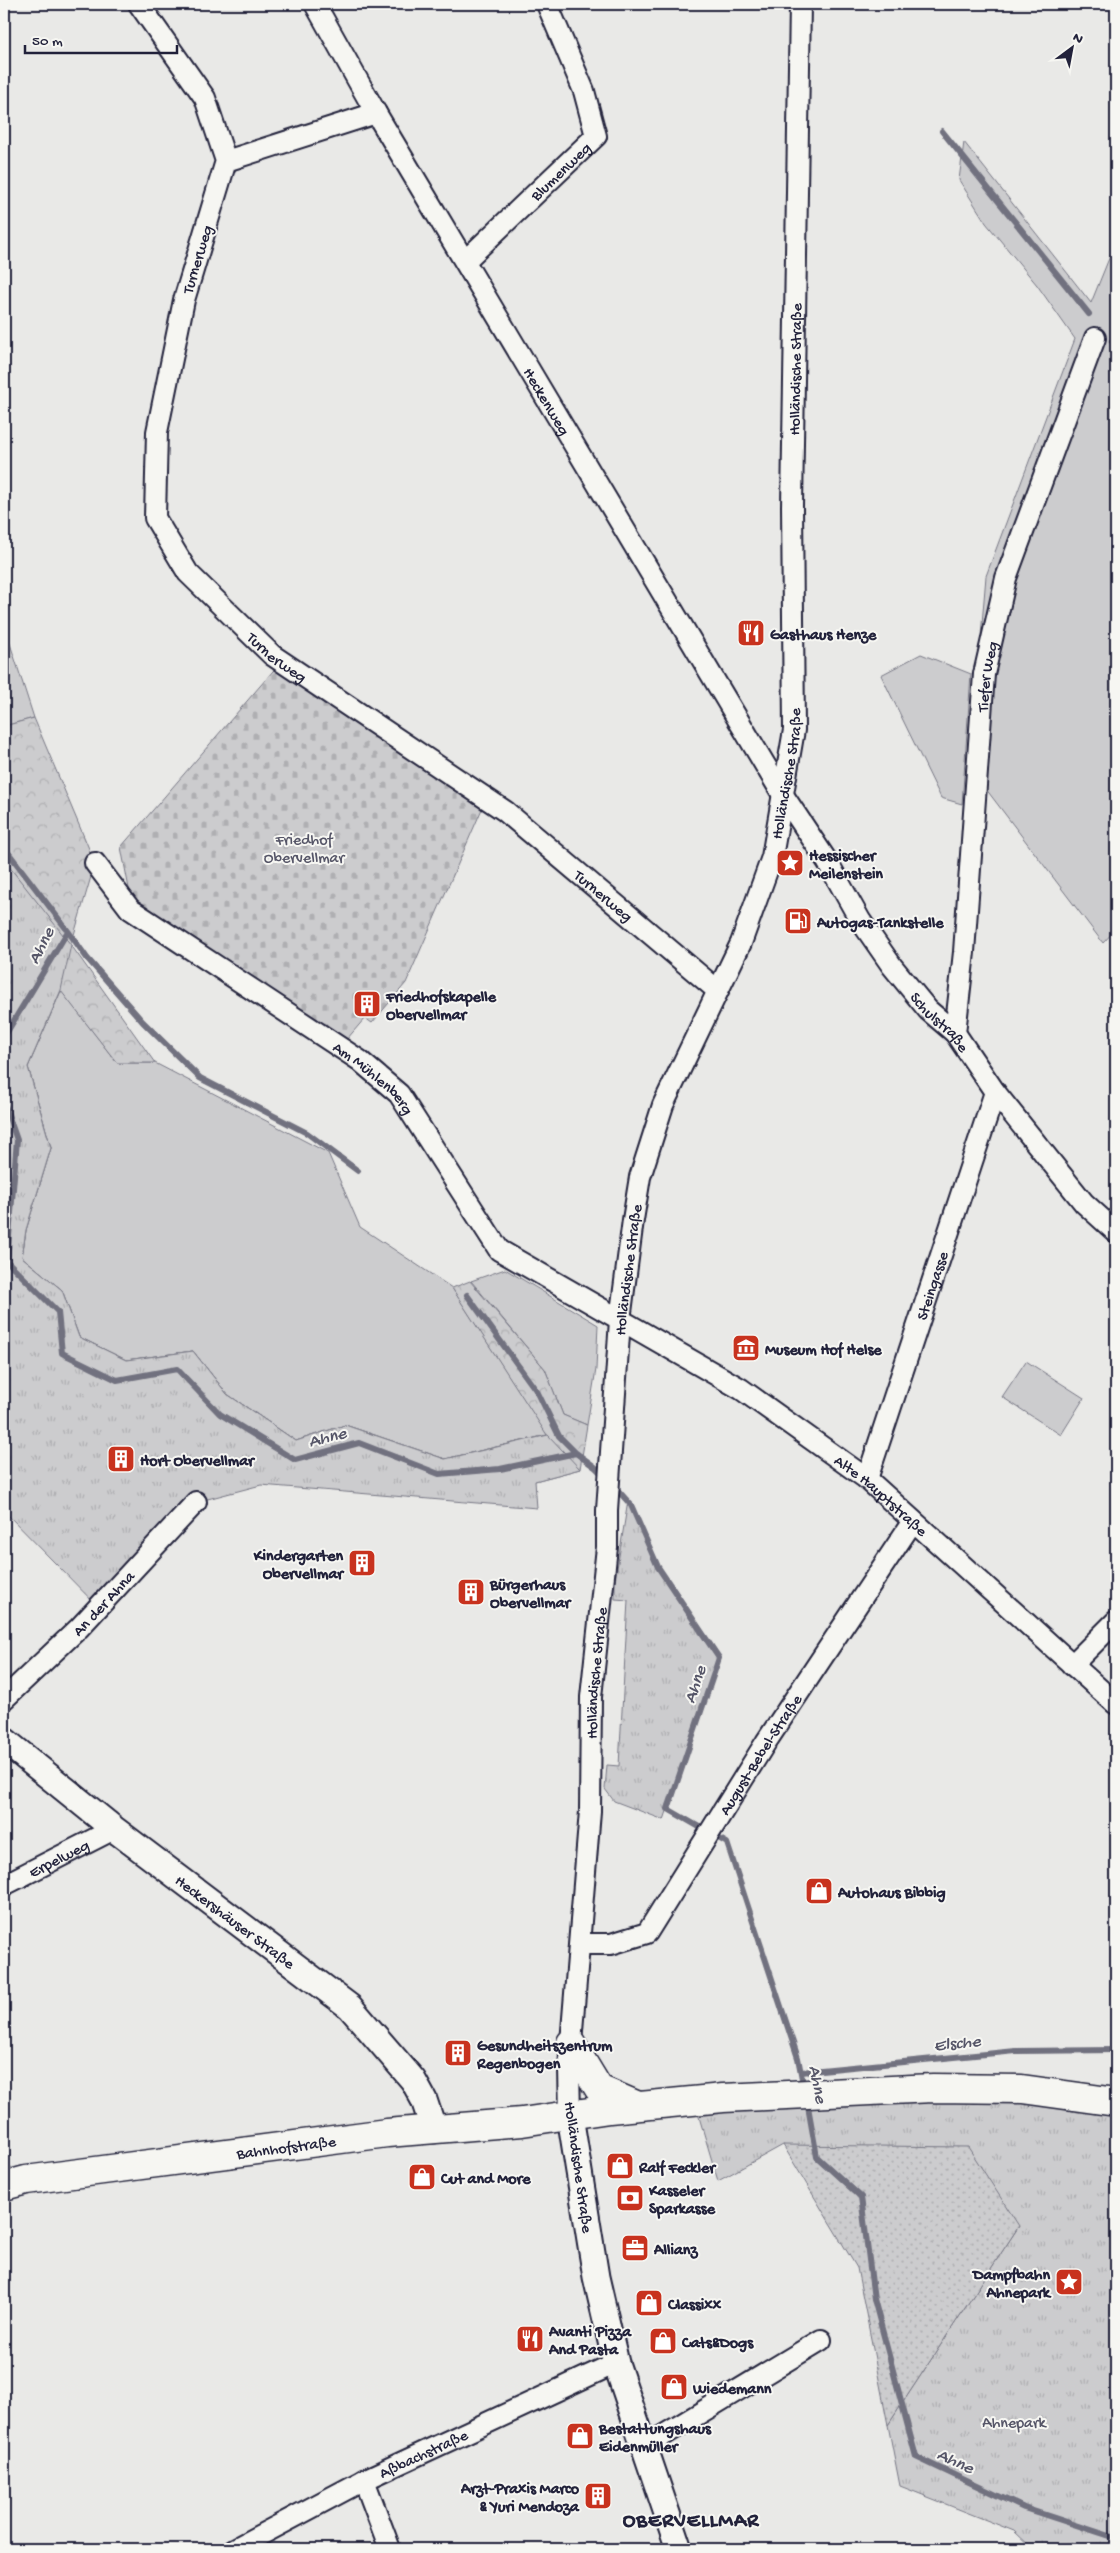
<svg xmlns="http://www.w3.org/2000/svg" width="1120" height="2553" viewBox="0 0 1120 2553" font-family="'Gochi Hand',sans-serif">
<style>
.grass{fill:#ccccce;stroke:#777784}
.forest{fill:url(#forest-crowns);stroke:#777784}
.cemetery{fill:url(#cemetery-stones);stroke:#777784}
.park{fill:url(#park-tufts);stroke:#777784}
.garden{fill:url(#garden-dots);stroke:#777784}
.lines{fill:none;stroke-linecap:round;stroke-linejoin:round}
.stream{stroke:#71717f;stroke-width:6}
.minor-casing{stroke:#22223b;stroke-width:24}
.tertiary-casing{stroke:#22223b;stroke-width:29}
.secondary-casing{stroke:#22223b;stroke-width:31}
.minor{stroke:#f6f6f2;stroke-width:20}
.tertiary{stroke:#f6f6f2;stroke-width:25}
.secondary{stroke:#f6f6f2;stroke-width:28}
.labels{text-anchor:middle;stroke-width:4;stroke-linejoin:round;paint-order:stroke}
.street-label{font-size:16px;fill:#22223b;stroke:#f6f6f2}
.poi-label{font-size:16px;font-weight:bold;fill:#22223b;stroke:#f6f6f2;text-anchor:start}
.park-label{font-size:16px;fill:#555567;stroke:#f6f6f2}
.water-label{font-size:18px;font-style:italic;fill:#565668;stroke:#f6f6f2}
.district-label{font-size:21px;font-weight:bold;letter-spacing:1px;fill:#22223b;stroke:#f6f6f2}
</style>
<defs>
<pattern id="forest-crowns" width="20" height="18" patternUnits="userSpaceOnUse" patternTransform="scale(1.25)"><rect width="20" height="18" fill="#ccccce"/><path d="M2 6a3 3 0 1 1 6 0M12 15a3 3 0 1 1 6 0" fill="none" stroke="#afafb2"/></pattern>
<pattern id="cemetery-stones" width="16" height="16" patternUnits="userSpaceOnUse" patternTransform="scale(1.25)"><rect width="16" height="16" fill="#ccccce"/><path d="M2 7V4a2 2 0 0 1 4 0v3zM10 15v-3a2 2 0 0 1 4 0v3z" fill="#afafb2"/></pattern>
<pattern id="park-tufts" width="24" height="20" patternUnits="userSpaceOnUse" patternTransform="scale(1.25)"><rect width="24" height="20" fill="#ccccce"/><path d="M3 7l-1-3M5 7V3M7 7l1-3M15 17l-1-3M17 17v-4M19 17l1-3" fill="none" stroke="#afafb2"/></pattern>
<pattern id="garden-dots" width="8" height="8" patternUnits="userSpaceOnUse" patternTransform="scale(1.25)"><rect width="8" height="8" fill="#ccccce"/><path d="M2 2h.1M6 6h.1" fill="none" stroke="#afafb2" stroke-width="1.8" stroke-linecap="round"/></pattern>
</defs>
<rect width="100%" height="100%" fill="#e9e9e7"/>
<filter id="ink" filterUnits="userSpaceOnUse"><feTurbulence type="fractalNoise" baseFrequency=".02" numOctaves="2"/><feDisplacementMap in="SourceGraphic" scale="10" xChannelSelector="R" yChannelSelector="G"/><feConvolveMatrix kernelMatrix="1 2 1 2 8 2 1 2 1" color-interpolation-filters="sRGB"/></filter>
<g filter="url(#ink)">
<path class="grass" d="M 964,142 L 1091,303 L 1116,241 L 1116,929 L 1103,943 L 970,768 L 986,576 L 1075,339 L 1037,285 L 986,223 L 959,180 Z
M 4,625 L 34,718 L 4,726 Z
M 921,654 L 971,674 L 962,804 L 941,798 L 881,675 Z
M 61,990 L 117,1063 L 155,1063 L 328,1153 L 360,1227 L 452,1288 L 548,1435 L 445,1459 L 345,1425 L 296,1441 L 227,1394 L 193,1351 L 126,1360 L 79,1337 L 62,1290 L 22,1257 L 26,1230 L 51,1148 L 28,1067 Z
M 505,1269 L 598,1325 L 596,1369 L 587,1425 L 563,1415 L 545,1369 L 471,1281 Z
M 1026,1361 L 1084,1398 L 1061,1435 L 1002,1397 Z"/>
<path class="forest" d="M 34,718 L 95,863 L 71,945 L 155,1063 L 117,1063 L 61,991 L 28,1067 L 51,1148 L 26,1230 L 22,1257 L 62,1290 L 79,1337 L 126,1360 L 193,1351 L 227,1394 L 296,1441 L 345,1425 L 445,1459 L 547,1435 L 452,1288 L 470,1281 L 545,1369 L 563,1415 L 587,1425 L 580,1469 L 535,1481 L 453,1490 L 111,1399 L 4,1278 L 4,726 Z"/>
<path class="cemetery" d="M 279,664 L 485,802 L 406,983 L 372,1023 L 365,1018 L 347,1039 L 131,899 L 121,847 Z"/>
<path class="park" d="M 4,860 L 71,945 L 61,990 L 28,1067 L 51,1148 L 26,1230 L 22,1257 L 62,1290 L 79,1337 L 126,1360 L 193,1351 L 227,1394 L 296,1441 L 345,1425 L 445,1459 L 548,1435 L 580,1469 L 535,1481 L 537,1508 L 261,1485 L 196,1502 L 106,1615 L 4,1511 Z
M 628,1501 L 631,1505 L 658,1567 L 719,1658 L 664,1820 L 614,1801 L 605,1789 L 607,1765 L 619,1766 L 628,1600 L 615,1599 L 615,1581 Z
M 694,2100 L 1116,2102 L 1116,2549 L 1033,2549 L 1014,2531 L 900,2486 L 888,2425 L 1019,2226 L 783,2145 L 718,2181 Z"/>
<path class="garden" d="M 783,2145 L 968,2147 L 1019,2226 L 888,2425 L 857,2268 Z"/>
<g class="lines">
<path class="stream" d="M 942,131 L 1089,314
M 1112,341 L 1116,346
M 4,847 L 68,931 L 4,1037
M 68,931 L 87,958 L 143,1022 L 200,1078 L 307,1133 L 358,1171
M 4,1103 L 17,1140 L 7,1261 L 58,1312 L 62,1353 L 117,1380 L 177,1369 L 220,1414 L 295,1460 L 359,1443 L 439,1474 L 500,1469 L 576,1453 L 595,1467 L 605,1477
M 467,1295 L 538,1393 L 559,1436 L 576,1453
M 614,1486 L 631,1505 L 658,1567 L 719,1658 L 668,1809 L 727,1843 L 798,2058 L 804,2089
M 801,2072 L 1016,2051 L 1116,2050
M 807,2101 L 817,2157 L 861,2197 L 874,2299 L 916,2457 L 1024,2508 L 1116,2538"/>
<defs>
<g id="minor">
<path id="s1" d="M 139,4 L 205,98 L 226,161 L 184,300 L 157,432 L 155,518 L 188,573 L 272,655 L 505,811 L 717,990"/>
<path id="s2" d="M 315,4 L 376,113 L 783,795 L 827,861 L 860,920 L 892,966 L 928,1010 L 955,1033 L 995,1092 L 1084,1203 L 1116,1232"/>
<path d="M 226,161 L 376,113"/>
<path id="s3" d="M 465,261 L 596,136 L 584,91 L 547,4"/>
<path id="s4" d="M 95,863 L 130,909 L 359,1060 L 399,1094 L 499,1250 L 741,1389 L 867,1479 L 1116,1704"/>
<path id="s5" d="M 955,1033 L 964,952 L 984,674 L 1006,578 L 1095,338"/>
<path id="s6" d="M 867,1479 L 995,1092"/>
<path d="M 1072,1665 L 1116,1621"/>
<path id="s7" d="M 4,1699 L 79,1628 L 196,1502"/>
<path id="s8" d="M 4,1885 L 114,1829"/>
<path id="s9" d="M 581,1944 L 611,1944 L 647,1933 L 766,1742 L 913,1521"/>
<path id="s10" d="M 570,2116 L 569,2067 L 590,1811 L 591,1697 L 607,1547 L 607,1510 L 620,1320 L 633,1220 L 640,1177 L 663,1105 L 741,943 L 772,857 L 794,730 L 792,506 L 800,4"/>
<path d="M 644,2447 L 821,2340"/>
<path d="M 364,2480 L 390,2549"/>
<path id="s11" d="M 234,2549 L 364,2480 L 616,2363"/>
</g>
<g id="tertiary">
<path id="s12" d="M 4,1740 L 114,1829 L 350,2007 L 413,2080 L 424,2100 L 434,2130"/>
<path d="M 570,2116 L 596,2277 L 616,2363 L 679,2549"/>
</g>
<g id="secondary">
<path d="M 571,2043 L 599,2089 L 636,2105"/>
<path id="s13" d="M 4,2186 L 26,2180 L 387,2133 L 522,2122 L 609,2109 L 723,2098 L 933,2088 L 1022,2089 L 1116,2102"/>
</g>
</defs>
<use href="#minor" class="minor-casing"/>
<use href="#tertiary" class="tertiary-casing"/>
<use href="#secondary" class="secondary-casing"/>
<use href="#minor" class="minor"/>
<use href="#tertiary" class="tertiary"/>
<use href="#secondary" class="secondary"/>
</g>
</g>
<defs>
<symbol id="restaurant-square" viewBox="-11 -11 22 22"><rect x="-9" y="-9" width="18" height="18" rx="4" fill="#c8321e" stroke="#f6f6f2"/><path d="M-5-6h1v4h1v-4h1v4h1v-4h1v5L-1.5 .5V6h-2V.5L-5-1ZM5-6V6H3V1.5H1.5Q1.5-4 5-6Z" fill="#fff"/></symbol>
<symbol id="sight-square" viewBox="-11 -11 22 22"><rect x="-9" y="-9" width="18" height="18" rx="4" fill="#c8321e" stroke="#f6f6f2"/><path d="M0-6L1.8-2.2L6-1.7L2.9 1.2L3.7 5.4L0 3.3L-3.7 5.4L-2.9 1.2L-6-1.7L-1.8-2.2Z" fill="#fff"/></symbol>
<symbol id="fuel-square" viewBox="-11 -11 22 22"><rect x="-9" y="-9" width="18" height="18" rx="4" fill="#c8321e" stroke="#f6f6f2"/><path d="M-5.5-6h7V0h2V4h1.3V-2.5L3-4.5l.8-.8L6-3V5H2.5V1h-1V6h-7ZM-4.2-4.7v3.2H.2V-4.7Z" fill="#fff"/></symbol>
<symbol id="building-square" viewBox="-11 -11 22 22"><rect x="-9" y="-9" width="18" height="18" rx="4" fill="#c8321e" stroke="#f6f6f2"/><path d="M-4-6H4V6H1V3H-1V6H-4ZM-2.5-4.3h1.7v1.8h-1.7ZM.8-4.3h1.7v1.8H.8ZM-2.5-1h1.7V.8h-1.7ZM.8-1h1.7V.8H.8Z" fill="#fff"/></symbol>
<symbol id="museum-square" viewBox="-11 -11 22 22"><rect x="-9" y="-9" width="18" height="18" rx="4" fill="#c8321e" stroke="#f6f6f2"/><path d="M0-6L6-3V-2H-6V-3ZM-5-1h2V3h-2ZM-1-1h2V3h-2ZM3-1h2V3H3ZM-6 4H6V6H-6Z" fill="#fff"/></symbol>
<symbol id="shop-square" viewBox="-11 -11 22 22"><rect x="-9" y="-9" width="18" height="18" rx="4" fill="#c8321e" stroke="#f6f6f2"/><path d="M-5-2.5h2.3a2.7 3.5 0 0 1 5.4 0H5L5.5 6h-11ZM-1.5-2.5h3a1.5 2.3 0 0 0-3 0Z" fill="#fff"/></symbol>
<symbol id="bank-square" viewBox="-11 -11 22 22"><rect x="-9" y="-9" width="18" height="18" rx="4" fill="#c8321e" stroke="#f6f6f2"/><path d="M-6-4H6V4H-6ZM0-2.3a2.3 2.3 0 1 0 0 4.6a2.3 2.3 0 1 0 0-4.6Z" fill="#fff"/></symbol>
<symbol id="office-square" viewBox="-11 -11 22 22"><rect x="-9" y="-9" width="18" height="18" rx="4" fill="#c8321e" stroke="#f6f6f2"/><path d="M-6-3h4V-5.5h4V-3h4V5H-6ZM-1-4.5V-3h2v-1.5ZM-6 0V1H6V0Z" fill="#fff"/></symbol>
</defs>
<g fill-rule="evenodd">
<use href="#restaurant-square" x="735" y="617" width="32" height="32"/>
<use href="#sight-square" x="774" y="847" width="32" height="32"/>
<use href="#fuel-square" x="782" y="905" width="32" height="32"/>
<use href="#building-square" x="351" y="988" width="32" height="32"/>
<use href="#museum-square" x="730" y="1332" width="32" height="32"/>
<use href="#building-square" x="105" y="1443" width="32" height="32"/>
<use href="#building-square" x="346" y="1547" width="32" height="32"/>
<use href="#building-square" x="455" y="1576" width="32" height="32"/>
<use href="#shop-square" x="803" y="1875" width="32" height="32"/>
<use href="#building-square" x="442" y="2037" width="32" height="32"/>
<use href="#shop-square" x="604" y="2150" width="32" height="32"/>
<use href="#shop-square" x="406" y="2161" width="32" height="32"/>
<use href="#bank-square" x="614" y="2182" width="32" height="32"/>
<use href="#office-square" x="619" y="2232" width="32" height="32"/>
<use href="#sight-square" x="1053" y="2266" width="32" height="32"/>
<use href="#shop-square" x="633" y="2287" width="32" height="32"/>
<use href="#restaurant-square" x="514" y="2323" width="32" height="32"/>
<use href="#shop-square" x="647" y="2325" width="32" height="32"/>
<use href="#shop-square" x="658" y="2371" width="32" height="32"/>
<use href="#shop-square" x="564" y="2420" width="32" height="32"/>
<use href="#building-square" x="582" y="2480" width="32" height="32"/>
</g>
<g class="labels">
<g class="street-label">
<text dy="6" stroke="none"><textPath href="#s3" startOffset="131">Blumenweg</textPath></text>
<text transform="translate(196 259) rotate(-73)" y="6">Turnerweg</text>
<text dy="6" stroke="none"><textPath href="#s10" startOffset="1779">Holländische Straße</textPath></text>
<text dy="6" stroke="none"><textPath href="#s2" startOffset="460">Heckenweg</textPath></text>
<text dy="6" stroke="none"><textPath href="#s1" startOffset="734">Turnerweg</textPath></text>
<text dy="6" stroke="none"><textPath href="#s5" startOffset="358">Tiefer Weg</textPath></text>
<text dy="6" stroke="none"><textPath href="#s10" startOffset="1374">Holländische Straße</textPath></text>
<text dy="6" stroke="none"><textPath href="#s1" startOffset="1139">Turnerweg</textPath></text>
<text dy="6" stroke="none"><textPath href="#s2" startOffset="1196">Schulstraße</textPath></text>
<text dy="6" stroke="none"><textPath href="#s4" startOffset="355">Am Mühlenberg</textPath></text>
<text dy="6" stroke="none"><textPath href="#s10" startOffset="849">Holländische Straße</textPath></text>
<text dy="6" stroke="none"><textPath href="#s6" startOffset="204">Steingasse</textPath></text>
<text dy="6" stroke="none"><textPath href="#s4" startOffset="1025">Alte Hauptstraße</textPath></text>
<text dy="6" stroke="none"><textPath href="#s7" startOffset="138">An der Ahna</textPath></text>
<text dy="6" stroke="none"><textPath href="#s10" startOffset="444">Holländische Straße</textPath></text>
<text dy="6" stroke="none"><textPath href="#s9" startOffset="279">August-Bebel-Straße</textPath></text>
<text dy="6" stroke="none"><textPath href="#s8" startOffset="61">Erpelweg</textPath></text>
<text dy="6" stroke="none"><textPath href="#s12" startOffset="294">Heckershäuser Straße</textPath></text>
<text dy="6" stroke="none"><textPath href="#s13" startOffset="285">Bahnhofstraße</textPath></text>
<text transform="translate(580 2167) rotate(82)" y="6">Holländische Straße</text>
<text dy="6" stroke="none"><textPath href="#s11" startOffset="212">Aßbachstraße</textPath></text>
</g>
<g class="poi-label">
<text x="770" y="639">Gasthaus Henze</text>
<text x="809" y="860">Hessischer<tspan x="809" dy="18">Meilenstein</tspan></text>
<text x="817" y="927">Autogas-Tankstelle</text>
<text x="386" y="1001">Friedhofskapelle<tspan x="386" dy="18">Obervellmar</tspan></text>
<text x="765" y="1354">Museum Hof Helse</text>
<text x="140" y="1465">Hort Obervellmar</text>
<text x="343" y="1560" text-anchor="end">Kindergarten<tspan x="343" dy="18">Obervellmar</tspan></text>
<text x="490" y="1589">Bürgerhaus<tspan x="490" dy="18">Obervellmar</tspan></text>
<text x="838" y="1897">Autohaus Bibbig</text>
<text x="477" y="2050">Gesundheitszentrum<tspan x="477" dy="18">Regenbogen</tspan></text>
<text x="639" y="2172">Ralf Feckler</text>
<text x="441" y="2183">Cut and More</text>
<text x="649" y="2195">Kasseler<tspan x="649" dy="18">Sparkasse</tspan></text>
<text x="654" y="2254">Allianz</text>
<text x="1050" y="2279" text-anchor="end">Dampfbahn<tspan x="1050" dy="18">Ahnepark</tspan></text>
<text x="668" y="2309">Classixx</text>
<text x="549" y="2336">Avanti Pizza<tspan x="549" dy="18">And Pasta</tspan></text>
<text x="682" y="2347">Cats&amp;Dogs</text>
<text x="693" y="2393">Wiedemann</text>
<text x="599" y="2433">Bestattungshaus<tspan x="599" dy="18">Eidenmüller</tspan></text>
<text x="579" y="2493" text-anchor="end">Arzt-Praxis Marco<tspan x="579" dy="18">&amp; Yuri Mendoza</tspan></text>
</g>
<g class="park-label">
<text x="304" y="844">Friedhof<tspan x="304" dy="18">Obervellmar</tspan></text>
<text x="1014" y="2427">Ahnepark</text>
</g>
<g class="water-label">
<text transform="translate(40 945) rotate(-63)" y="6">Ahne</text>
<text transform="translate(327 1436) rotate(-14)" y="6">Ahne</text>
<text transform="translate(694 1684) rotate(-71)" y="6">Ahne</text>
<text transform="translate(957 2042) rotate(-6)" y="6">Elsche</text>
<text transform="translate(819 2084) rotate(79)" y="6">Ahne</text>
<text transform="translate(956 2460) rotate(25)" y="6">Ahne</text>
</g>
<g class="district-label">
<text x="691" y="2526">OBERVELLMAR</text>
</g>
</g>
<rect width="1120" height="2553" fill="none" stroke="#f6f6f2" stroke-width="20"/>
<rect x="10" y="10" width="1100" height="2533" fill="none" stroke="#22223b" stroke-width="2" filter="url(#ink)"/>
<g transform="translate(1072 48) rotate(32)" stroke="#f6f6f2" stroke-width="4" paint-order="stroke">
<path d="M0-4L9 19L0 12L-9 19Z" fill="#22223b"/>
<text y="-8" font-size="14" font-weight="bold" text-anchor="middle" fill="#22223b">N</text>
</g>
<path d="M25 45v8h152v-8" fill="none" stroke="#22223b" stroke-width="2.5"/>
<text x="32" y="45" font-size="15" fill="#22223b" stroke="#f6f6f2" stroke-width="4" paint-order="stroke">50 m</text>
</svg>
